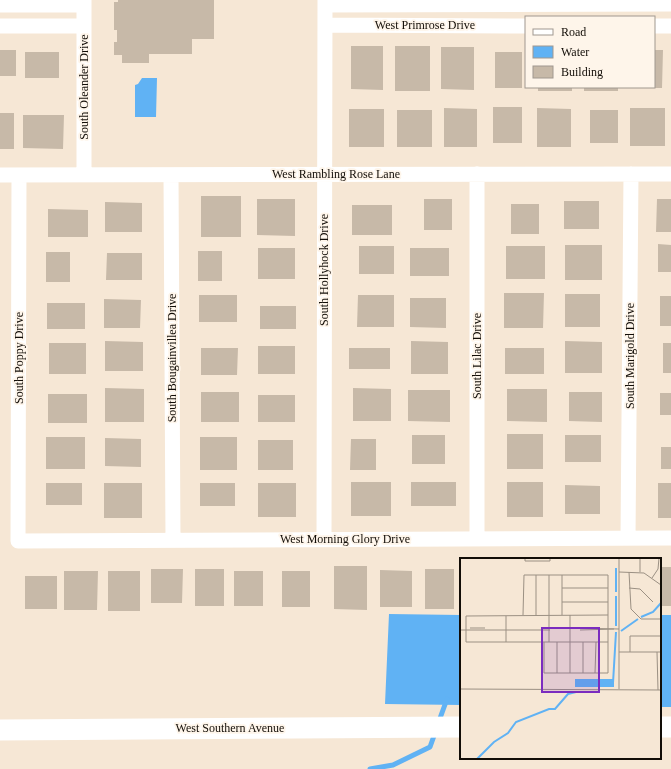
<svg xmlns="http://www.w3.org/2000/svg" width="671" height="769" viewBox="0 0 671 769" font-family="Georgia,serif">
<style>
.water{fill:#60b2f4}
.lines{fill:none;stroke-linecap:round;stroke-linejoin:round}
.stream{stroke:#60b2f4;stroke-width:5}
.building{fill:#c7b9a8}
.street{stroke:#fff;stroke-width:15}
.secondary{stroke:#fff;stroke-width:21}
.labels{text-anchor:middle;stroke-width:3.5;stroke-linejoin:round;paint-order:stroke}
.street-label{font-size:12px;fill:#120d07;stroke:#fef5ea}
.inset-river{fill:none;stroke:#60b2f4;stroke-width:2}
.inset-road{fill:none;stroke:#9b9083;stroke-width:1}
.view{fill:#7b2cbf;fill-opacity:0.15;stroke:#7b2cbf;stroke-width:2}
.inset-edge{fill:none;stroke:#120d07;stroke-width:2}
</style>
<rect width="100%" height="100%" fill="#f6e7d5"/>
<path class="water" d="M 142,78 L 157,78 L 156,117 L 135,117 L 135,85 L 138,84 Z
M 389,614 L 461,615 L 461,705 L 385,704 Z
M 660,615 L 671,615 L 671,707 L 660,707 Z"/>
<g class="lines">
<path class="stream" d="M 439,721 L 447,699
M 370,769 L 393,765 L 430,747 L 435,733"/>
</g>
<path class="building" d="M 118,0 L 214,0 L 214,39 L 192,39 L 192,54 L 149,54 L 149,63 L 122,63 L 122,55 L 114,55 L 114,42 L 117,42 L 117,30 L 114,30 L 114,2 L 118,2 Z
M 351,46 L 383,46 L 383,90 L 351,89 Z
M 395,46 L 430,46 L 430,91 L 395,91 Z
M 441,47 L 474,47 L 474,90 L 441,89 Z
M 0,50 L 16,50 L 16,76 L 0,76 Z
M 654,50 L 663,50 L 662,88 L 654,88 Z
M 25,52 L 59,52 L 59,78 L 25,78 Z
M 495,52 L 522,52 L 522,88 L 495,88 Z
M 538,87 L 572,87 L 572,91 L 538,91 Z
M 584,87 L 618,87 L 618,91 L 584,91 Z
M 493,107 L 522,107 L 522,143 L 493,143 Z
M 444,108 L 477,109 L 477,147 L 444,147 Z
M 537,108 L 571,109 L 571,147 L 537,147 Z
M 630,108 L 665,108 L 665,146 L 630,146 Z
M 349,109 L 384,109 L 384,147 L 349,147 Z
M 397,110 L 432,110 L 432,147 L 397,147 Z
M 590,110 L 618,110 L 618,143 L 590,143 Z
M 0,113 L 14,113 L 14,149 L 0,149 Z
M 23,115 L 64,115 L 63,149 L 23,148 Z
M 201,196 L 241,196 L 241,237 L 201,237 Z
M 257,199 L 295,199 L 295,236 L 257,235 Z
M 424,199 L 452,199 L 452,230 L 424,230 Z
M 657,199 L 671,199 L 671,232 L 656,232 Z
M 564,201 L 599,201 L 599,229 L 564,229 Z
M 105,202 L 142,203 L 142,232 L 105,232 Z
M 511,204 L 539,204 L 539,234 L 511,234 Z
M 352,205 L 392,205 L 392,235 L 352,235 Z
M 48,209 L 88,210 L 88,237 L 48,237 Z
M 658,244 L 671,245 L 671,272 L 658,272 Z
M 565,245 L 602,245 L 602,280 L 565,280 Z
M 359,246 L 394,246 L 394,274 L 359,274 Z
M 506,246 L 545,246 L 545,279 L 506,279 Z
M 258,248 L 295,248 L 295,279 L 258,279 Z
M 410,248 L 449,248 L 449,276 L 410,276 Z
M 198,251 L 222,251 L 222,281 L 198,281 Z
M 46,252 L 70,252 L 70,282 L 46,282 Z
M 107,253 L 142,253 L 142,280 L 106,280 Z
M 504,293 L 544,293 L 543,328 L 504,328 Z
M 565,294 L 600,294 L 600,327 L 565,327 Z
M 199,295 L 237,295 L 237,322 L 199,322 Z
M 358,295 L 394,295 L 394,327 L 357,327 Z
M 660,296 L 671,296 L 671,326 L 660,326 Z
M 410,298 L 446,298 L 446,328 L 410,327 Z
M 104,299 L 141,300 L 140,328 L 104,328 Z
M 47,303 L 85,303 L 85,329 L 47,329 Z
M 260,306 L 296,306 L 296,329 L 260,329 Z
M 105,341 L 143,342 L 143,371 L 105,371 Z
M 411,341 L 448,342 L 448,374 L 411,374 Z
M 565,341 L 602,342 L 602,373 L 565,373 Z
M 49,343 L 86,343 L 86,374 L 49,374 Z
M 663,343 L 671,343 L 671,373 L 663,373 Z
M 258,346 L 295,346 L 295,374 L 258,374 Z
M 201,348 L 238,348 L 237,375 L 201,375 Z
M 349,348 L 390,348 L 390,369 L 349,369 Z
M 505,348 L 544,348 L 544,374 L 505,374 Z
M 105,388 L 144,389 L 144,422 L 105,422 Z
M 353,388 L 391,389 L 391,421 L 353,421 Z
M 507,389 L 547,389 L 547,422 L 507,421 Z
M 408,390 L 450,390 L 450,422 L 408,421 Z
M 201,392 L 239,392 L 239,422 L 201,422 Z
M 569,392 L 602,392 L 602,422 L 569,421 Z
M 660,393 L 671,393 L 671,415 L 660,415 Z
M 48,394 L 87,394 L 87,423 L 48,423 Z
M 258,395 L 295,395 L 295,422 L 258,422 Z
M 507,434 L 543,434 L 543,469 L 507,469 Z
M 412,435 L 445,435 L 445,464 L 412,464 Z
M 565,435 L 601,435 L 601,462 L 565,462 Z
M 46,437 L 85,437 L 85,469 L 46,469 Z
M 200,437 L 237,437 L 237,470 L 200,470 Z
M 105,438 L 141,439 L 141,467 L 105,466 Z
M 351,439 L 376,439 L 376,470 L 350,470 Z
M 258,440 L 293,440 L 293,470 L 258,470 Z
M 661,447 L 671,447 L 671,469 L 661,469 Z
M 351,482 L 391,482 L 391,516 L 351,516 Z
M 411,482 L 456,482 L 456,506 L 411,506 Z
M 507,482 L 543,482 L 543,517 L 507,517 Z
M 46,483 L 82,483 L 82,505 L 46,505 Z
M 104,483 L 142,483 L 142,518 L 104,518 Z
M 200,483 L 235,483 L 235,506 L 200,506 Z
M 258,483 L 296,483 L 296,517 L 258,517 Z
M 658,483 L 671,483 L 671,518 L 658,518 Z
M 565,485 L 600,486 L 600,514 L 565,514 Z
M 334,566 L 367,566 L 367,610 L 334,609 Z
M 660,567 L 671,567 L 671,606 L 660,606 Z
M 151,569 L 183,569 L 182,603 L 151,603 Z
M 195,569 L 224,569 L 224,606 L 195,606 Z
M 425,569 L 454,569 L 454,609 L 425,609 Z
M 380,570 L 412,571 L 412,607 L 380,607 Z
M 64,571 L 98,571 L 97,610 L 64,610 Z
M 108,571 L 140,571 L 140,611 L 108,611 Z
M 234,571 L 263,571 L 263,606 L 234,606 Z
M 282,571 L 310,571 L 310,607 L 282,607 Z
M 25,576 L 57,576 L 57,609 L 25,609 Z"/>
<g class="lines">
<path class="street" d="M 0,5 L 84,5
M 325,5 L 671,4
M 325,25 L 526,26
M 0,26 L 84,26
M 654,26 L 671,26
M 477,174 L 477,539
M 0,175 L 671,174
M 19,175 L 18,541 L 671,538
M 84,175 L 84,0
M 171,175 L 173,540
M 628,538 L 631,174
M 324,540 L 325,0"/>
<path class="secondary" d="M 660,727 L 671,727
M 0,730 L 461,727"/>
</g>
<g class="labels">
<g class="street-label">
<text x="425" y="29">West Primrose Drive</text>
<text transform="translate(84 87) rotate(-90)" y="4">South Oleander Drive</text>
<text x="336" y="178">West Rambling Rose Lane</text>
<text transform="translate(324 270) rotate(-90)" y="4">South Hollyhock Drive</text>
<text transform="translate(477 356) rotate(-90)" y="4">South Lilac Drive</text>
<text transform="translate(630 356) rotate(-90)" y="4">South Marigold Drive</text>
<text transform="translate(19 358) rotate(-90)" y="4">South Poppy Drive</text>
<text transform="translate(172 358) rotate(-90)" y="4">South Bougainvillea Drive</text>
<text x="345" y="543">West Morning Glory Drive</text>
<text x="230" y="732">West Southern Avenue</text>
</g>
</g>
<g transform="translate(460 558)">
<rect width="201" height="201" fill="#f6e7d5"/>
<path d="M 115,121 L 154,121 L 154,129 L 115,129 Z" fill="#60b2f4"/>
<path class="inset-river" d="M 156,34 L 156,10M 181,59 L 193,54 L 201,45M 156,68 L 156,38M 161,73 L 178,61M 153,125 L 156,74M 17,201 L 34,184 L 48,175 L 56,164 L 89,151 L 95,151 L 108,136 L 116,134"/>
<path class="inset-road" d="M 65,0 L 65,3 L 90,3 L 90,0M 180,0 L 180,14M 159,14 L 184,15 L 201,27M 169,14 L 171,51 L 181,61 L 201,61M 76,17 L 76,57M 89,17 L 89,84M 192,20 L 198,11 L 199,0M 102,30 L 148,30M 169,30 L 180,31 L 193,44M 102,44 L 148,44M 63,57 L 64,17 L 148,17 L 148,115 L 84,115 L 84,84M 102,57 L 102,17M 10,70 L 25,70M 110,70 L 159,71M 0,72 L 90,72M 120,72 L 154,71M 46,84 L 46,58M 97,84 L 97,115M 123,84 L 123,115M 148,84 L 6,84 L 6,58 L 148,57M 159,94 L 201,94M 170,94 L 170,78 L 201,78M 197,94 L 198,132M 110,115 L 110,57M 135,115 L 136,84M 0,131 L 201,132M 159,131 L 159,0"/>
<path class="view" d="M 82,70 L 139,70 L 139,134 L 82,134 Z"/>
<rect width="201" height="201" class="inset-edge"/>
</g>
<rect x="525" y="16" width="130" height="72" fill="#fef5ea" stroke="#a0988f"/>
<rect x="533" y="29" width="20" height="6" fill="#ffffff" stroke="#a0988f"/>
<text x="561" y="36" font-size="12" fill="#120d07">Road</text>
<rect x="533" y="46" width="20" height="12" fill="#60b2f4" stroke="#a0988f"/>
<text x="561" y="56" font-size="12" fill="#120d07">Water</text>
<rect x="533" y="66" width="20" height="12" fill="#c7b9a8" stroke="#a0988f"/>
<text x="561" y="76" font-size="12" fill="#120d07">Building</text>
</svg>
